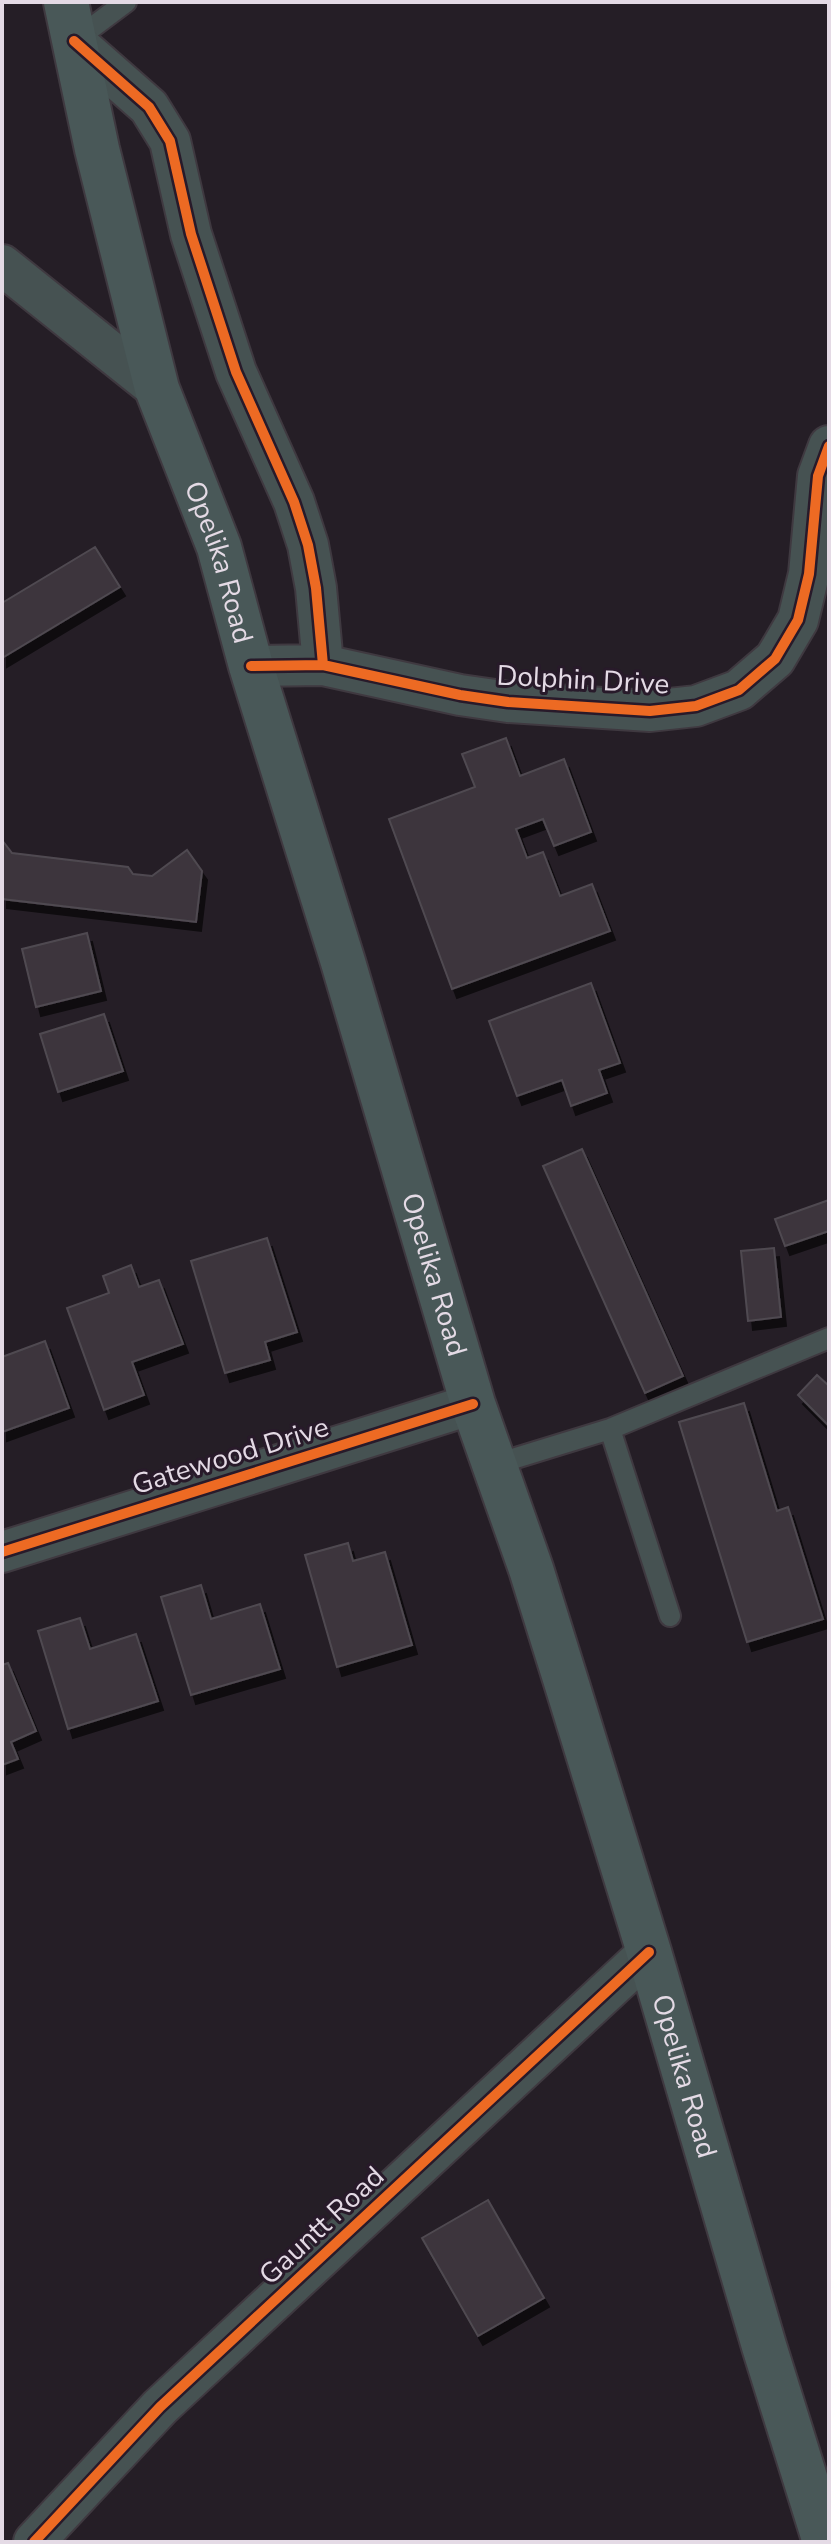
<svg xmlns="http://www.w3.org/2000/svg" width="831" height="2544" viewBox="0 0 831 2544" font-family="'Nunito Sans',sans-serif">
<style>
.building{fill:#3c363d;stroke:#504a51;stroke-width:2;filter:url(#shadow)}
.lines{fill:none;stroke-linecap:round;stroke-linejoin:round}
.lane-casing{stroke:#3f3940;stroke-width:24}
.street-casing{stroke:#3f3940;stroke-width:44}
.secondary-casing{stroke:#3f3940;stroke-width:48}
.lane{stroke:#465252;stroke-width:20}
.street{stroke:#465252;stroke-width:40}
.secondary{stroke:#495858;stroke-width:44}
.cycleway-casing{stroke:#281a2a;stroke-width:15}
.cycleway{stroke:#ed6a23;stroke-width:10}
.labels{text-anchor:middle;stroke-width:6;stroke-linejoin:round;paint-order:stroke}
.street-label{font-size:28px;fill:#e4dae5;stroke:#281a2a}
</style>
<defs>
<filter id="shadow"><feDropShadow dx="5" dy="9" stdDeviation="0" flood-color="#0009"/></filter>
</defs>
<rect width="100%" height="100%" fill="#251e26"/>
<path class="building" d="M 95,547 L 120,587 L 2,658 L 2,603 Z
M 506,738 L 520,776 L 564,759 L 591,832 L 554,846 L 543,819 L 516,829 L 527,858 L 543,852 L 560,896 L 592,884 L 610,931 L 452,989 L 389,819 L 475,787 L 462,754 Z
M 2,840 L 12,853 L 128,867 L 133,874 L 152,876 L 187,850 L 202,871 L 196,922 L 2,899 Z
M 87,933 L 101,991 L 36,1007 L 22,949 Z
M 591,983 L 620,1063 L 599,1070 L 607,1093 L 571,1106 L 562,1080 L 517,1096 L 489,1021 Z
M 104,1014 L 123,1071 L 58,1092 L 40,1034 Z
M 582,1149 L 683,1376 L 645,1393 L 543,1166 Z
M 829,1200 L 829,1231 L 785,1246 L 775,1219 Z
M 267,1238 L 297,1332 L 265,1342 L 270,1360 L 225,1373 L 191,1261 Z
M 774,1248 L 781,1317 L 748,1321 L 741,1251 Z
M 131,1265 L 139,1287 L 159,1280 L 183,1344 L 132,1362 L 144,1395 L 104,1410 L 67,1308 L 109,1293 L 103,1276 Z
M 45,1341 L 69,1408 L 2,1432 L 2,1357 Z
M 817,1375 L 829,1386 L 829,1426 L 798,1395 Z
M 744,1403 L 777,1511 L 788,1507 L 823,1619 L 747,1642 L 679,1422 Z
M 348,1543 L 353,1561 L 385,1552 L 412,1645 L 337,1667 L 305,1555 Z
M 201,1585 L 211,1619 L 260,1604 L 280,1669 L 191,1695 L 161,1597 Z
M 80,1618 L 90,1649 L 136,1634 L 158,1701 L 68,1729 L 38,1631 Z
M 8,1663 L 36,1731 L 11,1742 L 18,1759 L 2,1765 L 2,1665 Z
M 488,2200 L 544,2298 L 478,2336 L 422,2238 Z"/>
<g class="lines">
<defs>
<path id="lane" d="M 74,41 L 126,2
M 610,1429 L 670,1616
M 493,1465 L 610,1429 L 829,1338"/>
<path id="street" d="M 74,41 L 149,107 L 170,141 L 191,234 L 236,372 L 294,502 L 308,545 L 316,588 L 323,665
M 2,265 L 157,389
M 251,666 L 323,665 L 460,695 L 508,702 L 650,711 L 696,706 L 739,690 L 775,659 L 798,620 L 809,574 L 818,476 L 829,446
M 2,1552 L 473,1404
M 34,2542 L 160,2407 L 649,1952"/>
<g id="secondary">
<path id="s1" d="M 66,2 L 97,149 L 157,389 L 219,547 L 251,666 L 343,962 L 473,1404 L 531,1569 L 568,1688 L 649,1952 L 764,2346 L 825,2542"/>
</g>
</defs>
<use href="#lane" class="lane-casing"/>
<use href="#street" class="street-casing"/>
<use href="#secondary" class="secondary-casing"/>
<use href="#lane" class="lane"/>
<use href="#street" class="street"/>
<use href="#secondary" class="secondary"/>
<defs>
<path id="cycleway" d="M 74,41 L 149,107 L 170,141 L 191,234 L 236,372 L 294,502 L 308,545 L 316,588 L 323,665
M 251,666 L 323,665 L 460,695 L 508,702 L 650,711 L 696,706 L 739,690 L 775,659 L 798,620 L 809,574 L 818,476 L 829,446
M 2,1552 L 473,1404
M 34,2542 L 160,2407 L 649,1952"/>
</defs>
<use href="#cycleway" class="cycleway-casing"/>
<use href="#cycleway" class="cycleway"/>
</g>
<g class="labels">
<g class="street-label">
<text dy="10" stroke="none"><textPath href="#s1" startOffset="582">Opelika Road</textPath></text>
<text transform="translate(583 679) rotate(3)" y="10">Dolphin Drive</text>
<text dy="10" stroke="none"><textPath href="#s1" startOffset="1326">Opelika Road</textPath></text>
<text transform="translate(230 1455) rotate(-17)" y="10">Gatewood Drive</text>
<text dy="10" stroke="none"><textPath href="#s1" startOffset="2166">Opelika Road</textPath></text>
<text transform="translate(321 2225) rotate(-43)" y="10">Gauntt Road</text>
</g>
</g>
<rect width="831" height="2544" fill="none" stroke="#e4dae5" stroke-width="8"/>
</svg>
